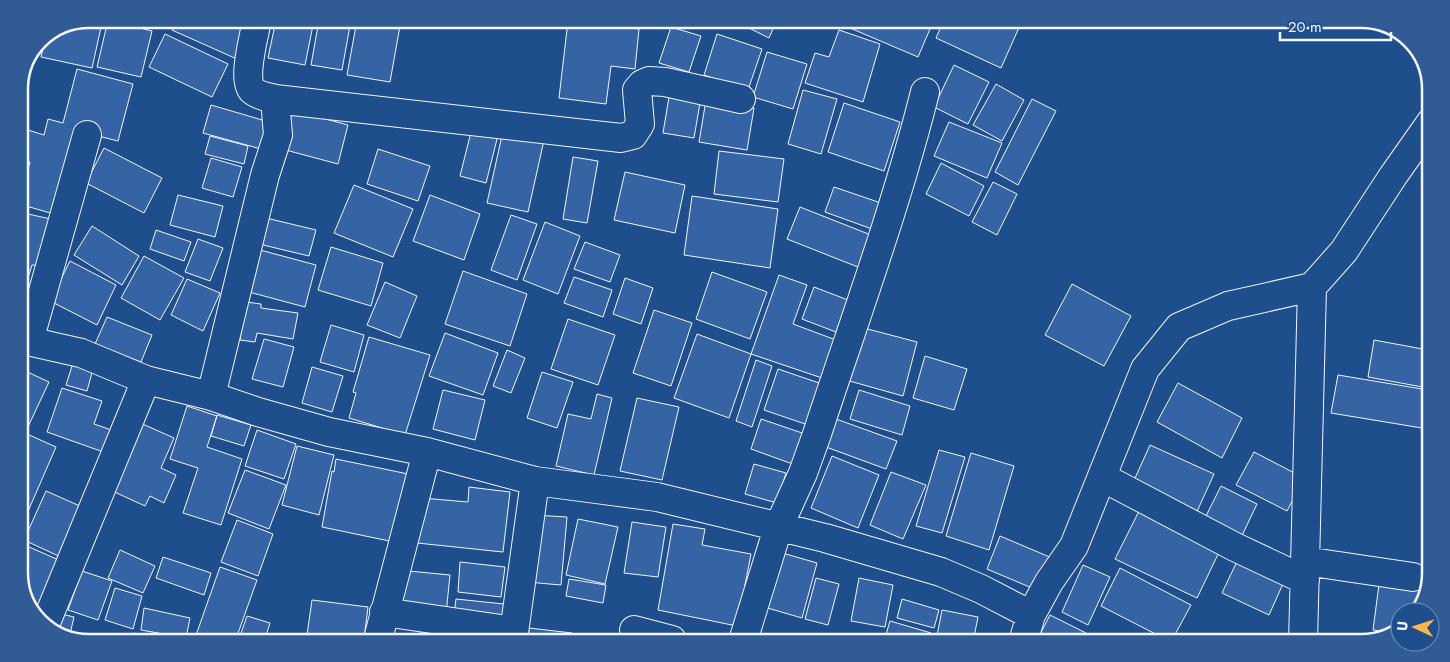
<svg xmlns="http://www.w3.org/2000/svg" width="1450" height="662" viewBox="0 0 1450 662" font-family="Jost,sans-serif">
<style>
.building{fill:#3563a3;stroke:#f2f6ff}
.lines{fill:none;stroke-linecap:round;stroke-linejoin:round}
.minor-casing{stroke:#f2f6ff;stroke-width:30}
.minor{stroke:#1f4e8c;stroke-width:28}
.rim{fill:none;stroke:#f2f6ff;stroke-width:2.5}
</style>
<rect width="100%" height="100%" fill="#1f4e8c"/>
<path class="building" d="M 177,19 L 223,19 L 251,32 L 239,60 L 172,30 Z
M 86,20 L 102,23 L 92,68 L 41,57 L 46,36 Z
M 108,20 L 152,31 L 141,77 L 97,67 Z
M 276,20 L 314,20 L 305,65 L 268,58 Z
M 319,20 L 351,20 L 342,70 L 311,65 Z
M 357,20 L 367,20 L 400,26 L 390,82 L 347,75 Z
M 568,21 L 593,21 L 616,23 L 616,26 L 639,29 L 635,69 L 611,66 L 606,104 L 559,98 Z
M 735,21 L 776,22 L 769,38 Z
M 836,22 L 916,22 L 930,29 L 918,57 Z
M 943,22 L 1021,23 L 1001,68 L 936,38 Z
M 671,27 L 701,36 L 689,72 L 659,63 Z
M 839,30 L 880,44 L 863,102 L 805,83 L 815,53 L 829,57 Z
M 165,34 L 228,64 L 212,97 L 149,67 Z
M 717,34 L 762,49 L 748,90 L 704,75 Z
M 767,52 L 807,64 L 793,109 L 753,97 Z
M 954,65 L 989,82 L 968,124 L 934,107 Z
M 77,69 L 133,84 L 118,141 L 82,132 L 54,214 L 19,204 L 19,167 L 28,169 L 30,162 L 21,159 L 28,130 L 44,135 L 48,119 L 63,123 Z
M 996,84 L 1024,100 L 1002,141 L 973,125 Z
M 803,90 L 837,99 L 821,154 L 788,144 Z
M 670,91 L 701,97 L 694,138 L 663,133 Z
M 1032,99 L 1056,111 L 1018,185 L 995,172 Z
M 706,100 L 754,108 L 747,150 L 699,142 Z
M 844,103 L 900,122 L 884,171 L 828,152 Z
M 211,105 L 269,122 L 261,149 L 203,133 Z
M 292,110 L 348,125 L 338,164 L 282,149 Z
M 949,122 L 1002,143 L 987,178 L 934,156 Z
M 472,128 L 498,135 L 486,183 L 460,176 Z
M 503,131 L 544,140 L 528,212 L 487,203 Z
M 210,136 L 248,146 L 244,164 L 205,154 Z
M 104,148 L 162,178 L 144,213 L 86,183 Z
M 378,149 L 430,166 L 418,201 L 367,184 Z
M 719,151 L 784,159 L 778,202 L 714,194 Z
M 573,157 L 598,161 L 587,223 L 563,219 Z
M 211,158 L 242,167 L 233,197 L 202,188 Z
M 941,163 L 984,186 L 969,216 L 926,194 Z
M 625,172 L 685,185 L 675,233 L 614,220 Z
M 993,182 L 1017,194 L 997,235 L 972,222 Z
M 354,185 L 413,209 L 393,257 L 334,233 Z
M 834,187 L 881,203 L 872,229 L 825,212 Z
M 178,195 L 223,206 L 215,237 L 170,225 Z
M 430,195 L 480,214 L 464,260 L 413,241 Z
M 692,196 L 778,209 L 770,268 L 684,255 Z
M 800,207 L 876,237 L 863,269 L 787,239 Z
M 19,212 L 55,220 L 46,266 L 32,265 L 27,281 L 19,279 Z
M 511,215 L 537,224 L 517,280 L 491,270 Z
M 266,218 L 316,230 L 309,256 L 259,244 Z
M 545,222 L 580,236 L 558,294 L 523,280 Z
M 92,226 L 139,256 L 122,285 L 74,255 Z
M 156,230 L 191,242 L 184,261 L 150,249 Z
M 198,239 L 223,248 L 210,281 L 185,272 Z
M 585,242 L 620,255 L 610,282 L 574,269 Z
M 331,247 L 383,263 L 371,306 L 318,290 Z
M 260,250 L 316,265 L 305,307 L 249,292 Z
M 144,256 L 184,278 L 160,320 L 121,298 Z
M 70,261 L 116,285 L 97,325 L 50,301 Z
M 463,271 L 527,294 L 510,346 L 445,324 Z
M 712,272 L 767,292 L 750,339 L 696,319 Z
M 779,275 L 807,285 L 793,324 L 836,340 L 822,378 L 751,354 Z
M 574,277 L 612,290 L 603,317 L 564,303 Z
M 625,278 L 653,288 L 641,324 L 613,314 Z
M 187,279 L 220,293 L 203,331 L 171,315 Z
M 385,282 L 417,296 L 400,338 L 367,325 Z
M 1072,284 L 1131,316 L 1104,366 L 1045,335 Z
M 814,287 L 848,300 L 836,332 L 802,319 Z
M 246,302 L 261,304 L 261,308 L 298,313 L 293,339 L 257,333 L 255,342 L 240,340 Z
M 654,310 L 692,323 L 671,386 L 633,373 Z
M 107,317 L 152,335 L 141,362 L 95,344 Z
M 568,319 L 615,335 L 598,385 L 551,369 Z
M 331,325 L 364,335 L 354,372 L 320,362 Z
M 860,327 L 917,342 L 903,396 L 846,380 Z
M 445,333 L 498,353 L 483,395 L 429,376 Z
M 697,334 L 751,354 L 729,418 L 674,398 Z
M 369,337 L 430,355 L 405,435 L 349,418 L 356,393 L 353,392 Z
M 264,339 L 294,347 L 283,387 L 252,379 Z
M 1374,340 L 1428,350 L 1428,388 L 1368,377 Z
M 507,350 L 525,358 L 511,393 L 493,386 Z
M 925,356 L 967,369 L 954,410 L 913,398 Z
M 756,360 L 772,366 L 752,427 L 736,421 Z
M 73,363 L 93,369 L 87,391 L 66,385 Z
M 312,367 L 343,376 L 332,412 L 302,403 Z
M 19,368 L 49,382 L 19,446 Z
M 778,369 L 828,386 L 814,427 L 764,410 Z
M 542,372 L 573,382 L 557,428 L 527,418 Z
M 1338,375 L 1428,390 L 1428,429 L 1331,413 Z
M 1178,383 L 1242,418 L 1222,458 L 1157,422 Z
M 62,388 L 102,401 L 94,424 L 117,432 L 109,454 L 47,432 Z
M 443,390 L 485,400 L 475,440 L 433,429 Z
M 859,390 L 910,406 L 902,435 L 850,419 Z
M 597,394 L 612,398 L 594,475 L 556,466 L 568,414 L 591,419 Z
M 637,398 L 679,407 L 662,480 L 620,471 Z
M 187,406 L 217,416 L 207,447 L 242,459 L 221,525 L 183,513 L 198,468 L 170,459 Z
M 217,415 L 251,425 L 244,446 L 211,436 Z
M 761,419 L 811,436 L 801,467 L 751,449 Z
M 836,419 L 897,441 L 886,469 L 826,447 Z
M 138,422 L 174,438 L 161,468 L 176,475 L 164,503 L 150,496 L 145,506 L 108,489 Z
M 257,430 L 296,444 L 284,479 L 245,466 Z
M 27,434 L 56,447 L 19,532 L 19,451 Z
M 1150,445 L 1214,474 L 1195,516 L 1131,487 Z
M 297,446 L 334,455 L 319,515 L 282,505 Z
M 939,450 L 965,457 L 942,533 L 916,526 Z
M 1254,452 L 1304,478 L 1287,511 L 1236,485 Z
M 971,453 L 1014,466 L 989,550 L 946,536 Z
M 832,456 L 879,475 L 858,528 L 811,508 Z
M 336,459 L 413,475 L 399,543 L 322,527 L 332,471 L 334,472 Z
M 754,464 L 786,473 L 777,503 L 745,494 Z
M 245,470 L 286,485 L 269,529 L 228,513 Z
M 891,472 L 926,485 L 903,539 L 870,525 Z
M 1221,486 L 1257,504 L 1238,544 L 1201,526 Z
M 469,487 L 510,492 L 503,552 L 417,543 L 422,498 L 468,502 Z
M 46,491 L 89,510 L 67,560 L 24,540 Z
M 1141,507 L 1222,546 L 1197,598 L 1115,559 Z
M 533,515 L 567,517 L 561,585 L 527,582 Z
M 578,519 L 618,527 L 605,584 L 566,575 Z
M 237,520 L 273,534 L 258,576 L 221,562 Z
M 632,522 L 666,527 L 658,577 L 624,573 Z
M 673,524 L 705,529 L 702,545 L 751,554 L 737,626 L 658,610 Z
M 1000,536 L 1052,558 L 1039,591 L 987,569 Z
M 20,543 L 68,564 L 43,623 L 31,613 L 19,579 Z
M 120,550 L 155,566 L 143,593 L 108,578 Z
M 779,552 L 817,563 L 802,618 L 764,607 Z
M 1240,555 L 1286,577 L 1269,615 L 1222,593 Z
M 163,557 L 211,573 L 204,595 L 156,578 Z
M 460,562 L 505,567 L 501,597 L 458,592 Z
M 1083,565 L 1110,577 L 1088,625 L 1062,612 Z
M 220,567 L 257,580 L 236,639 L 196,638 L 195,638 Z
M 1120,568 L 1191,605 L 1171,642 L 1101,606 Z
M 398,570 L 450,575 L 446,614 L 395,609 Z
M 82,571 L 112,581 L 98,620 L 68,610 Z
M 1380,577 L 1423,583 L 1420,608 L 1416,612 L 1400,612 L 1400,632 L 1396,633 L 1373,630 Z
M 816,578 L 839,584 L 828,625 L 805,619 Z
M 859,578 L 893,585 L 885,627 L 851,621 Z
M 569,579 L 606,585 L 603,603 L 566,596 Z
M 115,588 L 142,596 L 133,629 L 105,620 Z
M 456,599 L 504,604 L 501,626 L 453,621 Z
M 902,599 L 939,610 L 934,628 L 897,618 Z
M 312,600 L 368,607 L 364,639 L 340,639 L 307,635 Z
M 144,608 L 190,618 L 186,638 L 141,630 Z
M 942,610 L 978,617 L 973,642 L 936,641 Z
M 53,612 L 74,617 L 69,638 L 61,638 L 49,628 Z
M 1050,615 L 1086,633 L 1084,635 L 1098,642 L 1036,642 Z
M 247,616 L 270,623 L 265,639 L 239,639 Z
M 422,621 L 493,640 L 419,639 Z
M 890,621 L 931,633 L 929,641 L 884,641 Z
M 529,628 L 572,633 L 571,640 L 528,640 Z
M 133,633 L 159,638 L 132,638 Z
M 754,633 L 776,638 L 776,641 L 753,641 Z"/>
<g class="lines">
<defs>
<path id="minor" d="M 257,19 C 255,34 241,81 253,91 C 259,96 268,97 275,99 L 621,138 L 633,135 L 640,124 L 637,90 L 642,84 L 649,81 L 665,82 L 741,99
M 19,339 L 81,353 L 146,380 L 211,396 L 258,412 L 329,432 L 427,452 L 535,481 L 657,497 L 825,538 L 941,572 L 981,589 L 1031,615
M 29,341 L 87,135
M 211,396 L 265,175 L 278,135 L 275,99
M 1102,477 L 1235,547 L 1305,580
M 1305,561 L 1413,577
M 384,612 L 514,631
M 45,625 L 146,380
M 634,630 L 672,640
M 378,639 L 427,452
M 513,640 L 535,481
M 743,641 L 778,528 L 803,473 L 817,434 C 854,321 896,208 925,92
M 1023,642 L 1031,615 L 1049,582 L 1074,546 L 1145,369 L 1179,327 L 1228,306 L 1312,287 L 1344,251 L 1393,176 L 1431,122
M 1303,643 L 1312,287"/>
</defs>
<use href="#minor" class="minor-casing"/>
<use href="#minor" class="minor"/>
</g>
<path d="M0 0H1450V662H0ZM89 28H1361A61 61 0 0 1 1422 89V573A61 61 0 0 1 1361 634H89A61 61 0 0 1 28 573V89A61 61 0 0 1 89 28Z" fill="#305b95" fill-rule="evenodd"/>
<path class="rim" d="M89 28H1361A61 61 0 0 1 1422 89V573A61 61 0 0 1 1361 634H89A61 61 0 0 1 28 573V89A61 61 0 0 1 89 28Z"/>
<g transform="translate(1415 627) rotate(274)"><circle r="24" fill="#1f4e8c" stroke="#7391ba"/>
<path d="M0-4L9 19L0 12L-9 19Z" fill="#ffb74d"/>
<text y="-8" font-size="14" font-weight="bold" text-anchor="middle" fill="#f2f6ff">U</text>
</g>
<path d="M1280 32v8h111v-8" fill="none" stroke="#f2f6ff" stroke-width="2.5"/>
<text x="1288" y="32" font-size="15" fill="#f2f6ff" stroke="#1f4e8c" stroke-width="4" paint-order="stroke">20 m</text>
</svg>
